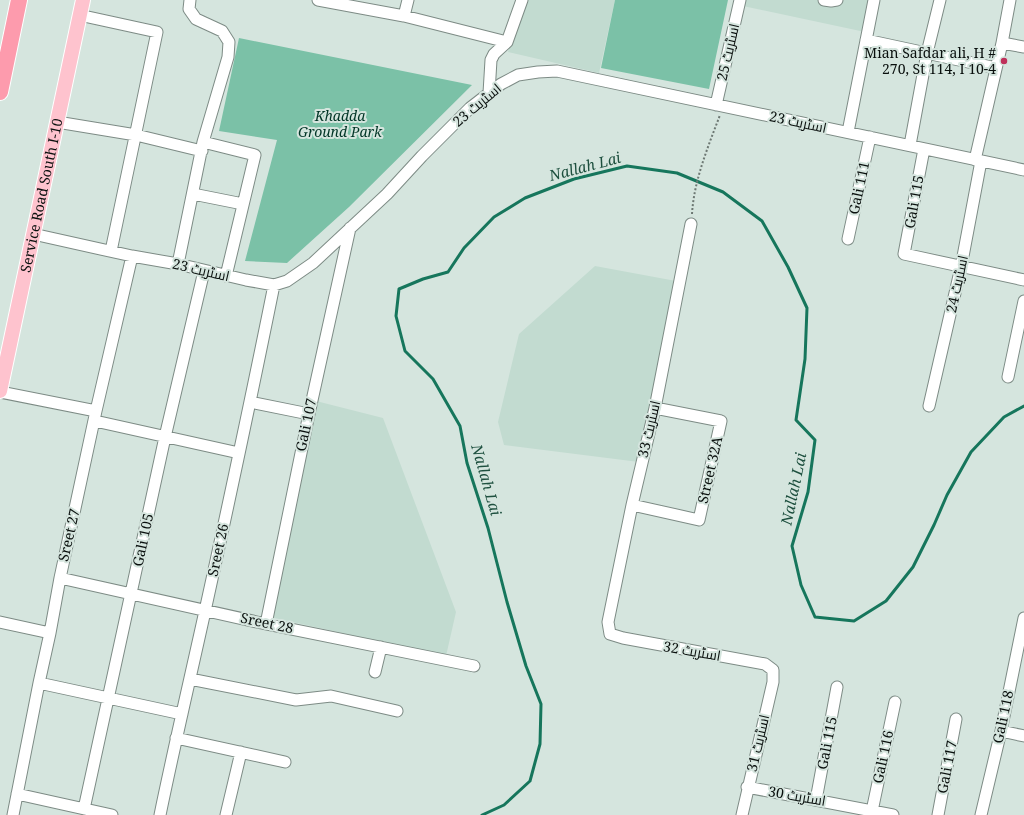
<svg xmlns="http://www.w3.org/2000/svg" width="1024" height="815" viewBox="0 0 1024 815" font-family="'Noto Serif',Cairo,serif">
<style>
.built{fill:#c2dbd0}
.green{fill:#7bc1a7}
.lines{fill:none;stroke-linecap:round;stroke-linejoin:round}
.stream{stroke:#16765c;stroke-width:3}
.minor-casing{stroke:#7d8b85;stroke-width:13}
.major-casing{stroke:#fff;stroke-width:16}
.highway-casing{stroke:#fff;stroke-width:18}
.path{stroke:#6d7873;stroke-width:2;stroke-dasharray:2 2;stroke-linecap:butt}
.minor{stroke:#fff;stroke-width:11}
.major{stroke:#fec3ce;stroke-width:14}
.highway{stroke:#fd9bad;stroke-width:16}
.poi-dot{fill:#bf305a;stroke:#d5e5de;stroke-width:1.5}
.labels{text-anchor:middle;stroke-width:4;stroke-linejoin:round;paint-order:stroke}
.street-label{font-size:14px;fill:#0a100e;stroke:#d5e5de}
.poi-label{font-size:14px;fill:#0a100e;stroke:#d5e5de;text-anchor:end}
.park-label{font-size:14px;font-style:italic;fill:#003526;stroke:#d5e5de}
.water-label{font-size:15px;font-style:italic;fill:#1e503f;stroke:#d5e5de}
</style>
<rect width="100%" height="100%" fill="#d5e5de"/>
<path class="built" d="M 520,0 L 615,0 L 599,73 L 508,52 Z
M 745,0 L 871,0 L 865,32 L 743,6 Z
M 595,266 L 676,281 L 639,462 L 504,445 L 498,422 L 519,334 Z
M 316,401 L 383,418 L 456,612 L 446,656 L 270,617 Z"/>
<path class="green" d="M 615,0 L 728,0 L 709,89 L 601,68 Z
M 239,38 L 472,85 L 349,207 L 287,263 L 245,261 L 277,140 L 219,131 Z"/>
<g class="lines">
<path class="stream" d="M 482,815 L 504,805 L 530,781 L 540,744 L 541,704 L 526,666 L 507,602 L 488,528 L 467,463 L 460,426 L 433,379 L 405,351 L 396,316 L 399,289 L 423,279 L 448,272 L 464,248 L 494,217 L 525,198 L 574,179 L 627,166 L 677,173 L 723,192 L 762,221 L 788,267 L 807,308 L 805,359 L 796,420 L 815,440 L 808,492 L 792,546 L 801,585 L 815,617 L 854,621 L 886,601 L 913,567 L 934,525 L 947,495 L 971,452 L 1004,417 L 1024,406"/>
<defs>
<path id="minor" d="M 318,0 L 404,16 L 507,42
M 824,0 L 831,1 L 837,0
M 79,15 L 157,32 L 111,251
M 404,16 L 408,0
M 866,40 L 996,68
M 1002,43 L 1024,47
M 489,93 L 491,60 L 494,54 L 507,42 L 522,0
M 716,105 L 740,0
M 57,122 L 136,135 L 202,151
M 848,132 L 874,0
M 203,142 L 255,155 L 226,276
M 910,145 L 927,53 L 940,0
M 924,149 L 904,254 L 1024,280
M 975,160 L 1002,43 L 1010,0
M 193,194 L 243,204
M 691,224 L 655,408 L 632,505 L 608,622 L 610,634 L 623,638 L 765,664 L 773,670 L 773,682 L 742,815
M 33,234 L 132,256 L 178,264 L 246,280 L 274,285 L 287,281 L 313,263 L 387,194 L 422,156 L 470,108 L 501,84 L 518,75 L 538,72 L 557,71 L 1024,170
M 848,239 L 870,137
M 178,264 L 203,142 L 228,57 L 229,42 L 222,31 L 196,19 L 189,9 L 190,0
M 1008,377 L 1024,301
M 0,392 L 96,411
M 250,402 L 309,414
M 929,406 L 961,267 L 981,161
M 95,421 L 239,453
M 632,505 L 699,520 L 721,421 L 655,408
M 60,578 L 266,624 L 474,666
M 0,622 L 50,633
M 266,624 L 309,414 L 350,228
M 375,672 L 381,647
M 190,679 L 296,700 L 331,696 L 397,711
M 39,683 L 182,714
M 1001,731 L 1024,736
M 176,738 L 285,762
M 747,787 L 893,815
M 17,794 L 112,815
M 816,800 L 837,687
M 84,809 L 165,437 L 204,271
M 872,811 L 895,702
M 13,815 L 39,683 L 50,633 L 60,578 L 96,411 L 132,256
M 160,815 C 174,747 190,679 205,611 C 229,502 252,394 274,285
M 226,815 L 241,752
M 938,815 L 956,719
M 981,815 L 1001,731 L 1024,618"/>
<g id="major">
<path id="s1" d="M 0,391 L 83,0"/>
</g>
<path id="highway" d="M 0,92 L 19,0"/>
</defs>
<use href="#minor" class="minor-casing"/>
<use href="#major" class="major-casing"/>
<use href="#highway" class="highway-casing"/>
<path class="path" d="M 692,214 C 694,180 708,147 720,115"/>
<use href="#minor" class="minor"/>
<use href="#major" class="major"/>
<use href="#highway" class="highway"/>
</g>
<circle class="poi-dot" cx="1004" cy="61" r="4"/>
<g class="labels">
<g class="street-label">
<text transform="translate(728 52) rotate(-77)" y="5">اسٹریٹ 25</text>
<text transform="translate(477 105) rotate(-40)" y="5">اسٹریٹ 23</text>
<text transform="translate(798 122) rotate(12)" y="5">اسٹریٹ 23</text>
<text transform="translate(859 188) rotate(-78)" y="5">Gali 111</text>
<text dy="5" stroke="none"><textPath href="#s1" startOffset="200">Service Road South I-10</textPath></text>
<text transform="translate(914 202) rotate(-80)" y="5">Gali 115</text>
<text transform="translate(201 270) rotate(13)" y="5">اسٹریٹ 23</text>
<text transform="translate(957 284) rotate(-78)" y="5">اسٹریٹ 24</text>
<text transform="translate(306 425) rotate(-78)" y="5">Gali 107</text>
<text transform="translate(649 429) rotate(-77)" y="5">اسٹریٹ 33</text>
<text transform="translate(710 470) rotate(-77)" y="5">Street 32A</text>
<text transform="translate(69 535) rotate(-77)" y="5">Sreet 27</text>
<text transform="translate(143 540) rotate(-78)" y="5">Gali 105</text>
<text transform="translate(218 550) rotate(-78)" y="5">Sreet 26</text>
<text transform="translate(267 623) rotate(12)" y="5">Sreet 28</text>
<text transform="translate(692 651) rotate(10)" y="5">اسٹریٹ 32</text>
<text transform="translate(1003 717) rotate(-78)" y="5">Gali 118</text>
<text transform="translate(758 743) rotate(-77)" y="5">اسٹریٹ 31</text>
<text transform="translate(827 743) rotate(-79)" y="5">Gali 115</text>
<text transform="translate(883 757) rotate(-78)" y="5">Gali 116</text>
<text transform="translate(947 767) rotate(-79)" y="5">Gali 117</text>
<text transform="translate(797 796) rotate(10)" y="5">اسٹریٹ 30</text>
</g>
<g class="poi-label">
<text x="996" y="58">Mian Safdar ali, H #<tspan x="996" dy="16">270, St 114, I 10-4</tspan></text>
</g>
<g class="park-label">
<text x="340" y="121">Khadda<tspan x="340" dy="16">Ground Park</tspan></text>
</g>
<g class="water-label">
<text transform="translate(585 167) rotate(-15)" y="5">Nallah Lai</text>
<text transform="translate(486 480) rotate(74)" y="5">Nallah Lai</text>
<text transform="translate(794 489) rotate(-78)" y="5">Nallah Lai</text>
</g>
</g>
</svg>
